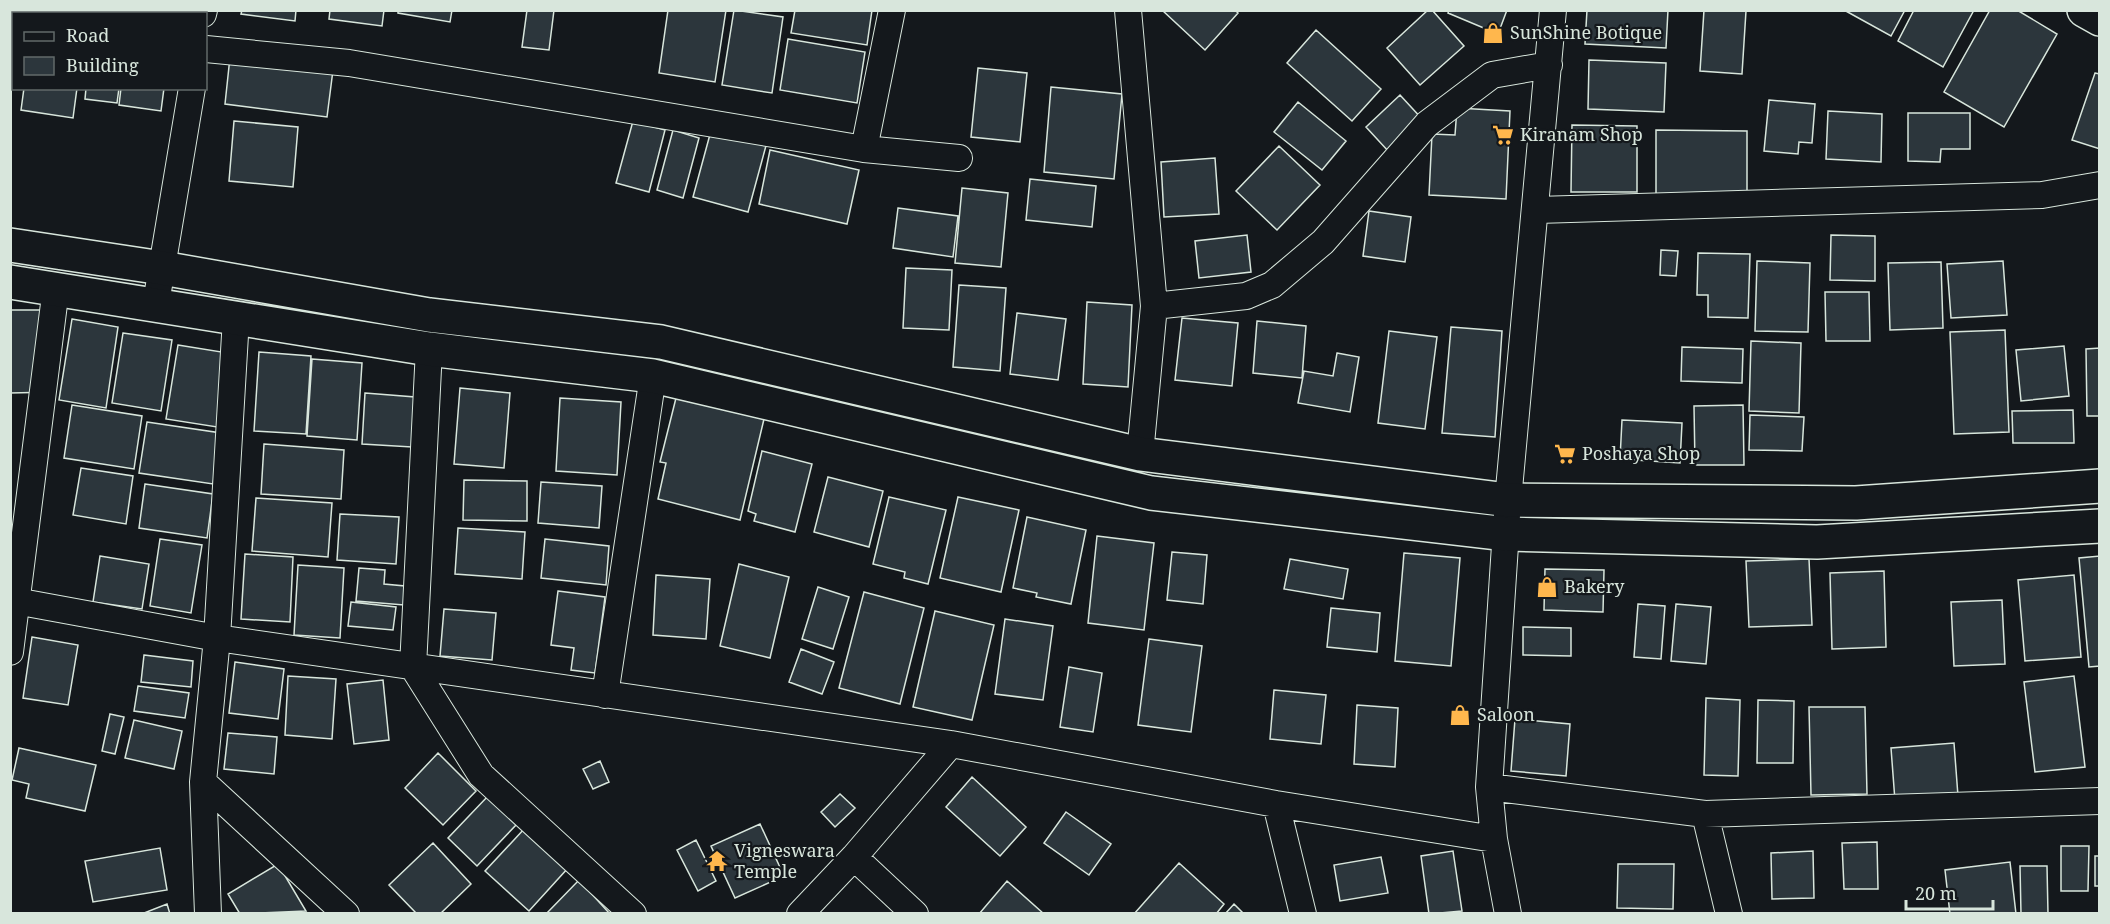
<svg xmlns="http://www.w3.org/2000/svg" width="2110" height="924" viewBox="0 0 2110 924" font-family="'Noto Serif',serif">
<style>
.building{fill:#2c363c;stroke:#d8e6dc;stroke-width:1.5}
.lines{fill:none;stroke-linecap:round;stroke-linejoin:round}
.street-casing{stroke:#d8e6dc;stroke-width:28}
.secondary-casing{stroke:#d8e6dc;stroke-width:36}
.street{stroke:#14181c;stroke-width:26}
.secondary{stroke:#14181c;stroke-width:33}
.labels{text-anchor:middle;stroke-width:4.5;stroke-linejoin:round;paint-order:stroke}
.poi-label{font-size:18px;fill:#d8e6dc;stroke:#14181c;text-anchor:start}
</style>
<rect width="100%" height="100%" fill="#14181c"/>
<path class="building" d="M 242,10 L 296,10 L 295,21 L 241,14 Z
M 330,10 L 384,10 L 382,26 L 329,19 Z
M 398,10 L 452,10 L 450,22 L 398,13 Z
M 527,10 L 554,10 L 549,50 L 522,47 Z
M 668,10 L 726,10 L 715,82 L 659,73 Z
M 734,10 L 783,17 L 772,93 L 722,85 Z
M 795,10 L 872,10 L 867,45 L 791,33 Z
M 1162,10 L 1235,10 L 1238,13 L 1205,50 Z
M 1428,10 L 1432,10 L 1464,46 L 1420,85 L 1387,48 Z
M 1449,10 L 1507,10 L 1498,34 L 1448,13 Z
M 1587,10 L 1668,10 L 1666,48 L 1585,44 Z
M 1704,10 L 1746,11 L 1742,74 L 1700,71 Z
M 1844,10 L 1905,10 L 1891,36 Z
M 1914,10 L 1974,10 L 1943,67 L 1898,41 Z
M 1990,10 L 2017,10 L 2057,34 L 2004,127 L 1944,92 Z
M 1316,30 L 1381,89 L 1352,121 L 1287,63 Z
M 788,39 L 865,52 L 857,103 L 780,90 Z
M 230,57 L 333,70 L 327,117 L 225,104 Z
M 1589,60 L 1666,63 L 1664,112 L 1588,109 Z
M 978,68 L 1027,73 L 1020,142 L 971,137 Z
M 2095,73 L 2100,74 L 2100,149 L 2072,140 Z
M 1051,87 L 1122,94 L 1114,179 L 1044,172 Z
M 24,88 L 77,88 L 73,118 L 21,110 Z
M 86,88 L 119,88 L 117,103 L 85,99 Z
M 121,88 L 164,88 L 161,111 L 119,105 Z
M 1400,95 L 1423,120 L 1389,152 L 1366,127 Z
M 1769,100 L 1815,104 L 1812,143 L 1799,142 L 1798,154 L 1764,151 Z
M 1298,102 L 1346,141 L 1322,170 L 1274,132 Z
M 1457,108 L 1510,111 L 1506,199 L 1429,195 L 1432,134 L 1455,135 Z
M 1828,111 L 1882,114 L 1881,162 L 1826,159 Z
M 1908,113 L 1970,113 L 1970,149 L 1941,149 L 1940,162 L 1908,161 Z
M 234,121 L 298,127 L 293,187 L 229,181 Z
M 633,121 L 665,130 L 649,192 L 616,183 Z
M 1572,125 L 1637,126 L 1637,192 L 1571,192 Z
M 712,127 L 767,142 L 748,212 L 693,197 Z
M 673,130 L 699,138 L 683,198 L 657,190 Z
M 1656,130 L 1747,131 L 1747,197 L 1656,196 Z
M 1279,146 L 1320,185 L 1277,230 L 1236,191 Z
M 770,150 L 859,170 L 847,224 L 759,204 Z
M 1215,158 L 1219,214 L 1164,217 L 1161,162 Z
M 1030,179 L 1096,186 L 1092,227 L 1026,220 Z
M 962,188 L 1008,193 L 1001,267 L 955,263 Z
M 898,208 L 958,216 L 953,257 L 893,248 Z
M 1369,211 L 1411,217 L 1405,262 L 1363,256 Z
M 1247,235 L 1251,272 L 1199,278 L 1195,241 Z
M 1831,235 L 1875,236 L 1875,281 L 1830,280 Z
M 1661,250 L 1678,251 L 1676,276 L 1660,275 Z
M 1698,253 L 1750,254 L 1748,318 L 1708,317 L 1708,295 L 1697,295 Z
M 1757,261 L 1810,263 L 1808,332 L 1755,331 Z
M 2003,261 L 2007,315 L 1951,318 L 1947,264 Z
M 1941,262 L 1943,328 L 1890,330 L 1888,263 Z
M 906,268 L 952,270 L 949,330 L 903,328 Z
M 959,285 L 1006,288 L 1000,371 L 953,367 Z
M 1825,292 L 1869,292 L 1870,341 L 1826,341 Z
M 1087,302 L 1132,305 L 1128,387 L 1083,384 Z
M 10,310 L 54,310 L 55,392 L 10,393 Z
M 1017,313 L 1066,319 L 1058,380 L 1010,374 Z
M 1182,318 L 1238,323 L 1232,386 L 1175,380 Z
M 72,319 L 118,327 L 106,408 L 59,400 Z
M 1257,321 L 1306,326 L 1302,378 L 1253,373 Z
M 1451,327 L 1502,331 L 1495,437 L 1442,433 Z
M 2005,330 L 2009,432 L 1954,434 L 1950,332 Z
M 1389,331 L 1437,337 L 1425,429 L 1378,423 Z
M 123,333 L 172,340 L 161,411 L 112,403 Z
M 1751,341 L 1801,343 L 1799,413 L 1749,411 Z
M 178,345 L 228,353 L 217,427 L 166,419 Z
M 2064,346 L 2069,396 L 2021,401 L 2016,350 Z
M 1682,347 L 1743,349 L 1742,383 L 1681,381 Z
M 2100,348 L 2100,416 L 2087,416 L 2086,349 Z
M 259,352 L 311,356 L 306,434 L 254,431 Z
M 1337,353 L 1359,357 L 1350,412 L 1298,403 L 1304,371 L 1333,376 Z
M 312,359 L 362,363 L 357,440 L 307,436 Z
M 460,388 L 510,393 L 504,468 L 454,464 Z
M 365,393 L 415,397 L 412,447 L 362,444 Z
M 560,398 L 621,402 L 617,475 L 556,471 Z
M 676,398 L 764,419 L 740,520 L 658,499 L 666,463 L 660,462 Z
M 72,405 L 142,416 L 134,469 L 64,458 Z
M 1743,405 L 1744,465 L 1695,465 L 1694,406 Z
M 2073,410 L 2074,443 L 2013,443 L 2012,411 Z
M 1750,415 L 1804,417 L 1802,451 L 1749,450 Z
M 1622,420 L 1682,423 L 1680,463 L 1620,459 Z
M 147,422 L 221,433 L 213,484 L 139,473 Z
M 264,444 L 344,450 L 341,499 L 261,494 Z
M 762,451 L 812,464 L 795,532 L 754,521 L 756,514 L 748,511 Z
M 81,468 L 133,476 L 126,524 L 73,515 Z
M 828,477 L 883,491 L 869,547 L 814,532 Z
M 464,480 L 527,481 L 527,521 L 463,520 Z
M 541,482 L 602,486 L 599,528 L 538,523 Z
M 145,484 L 213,494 L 207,538 L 139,528 Z
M 889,497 L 946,510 L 928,584 L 904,578 L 905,572 L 873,564 Z
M 958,497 L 1019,510 L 1001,592 L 940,578 Z
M 256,498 L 332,503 L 328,557 L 252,551 Z
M 340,514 L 399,517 L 396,564 L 337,560 Z
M 1027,517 L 1086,530 L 1071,604 L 1036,597 L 1037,593 L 1013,588 Z
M 458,528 L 525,532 L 522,579 L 455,574 Z
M 1097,536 L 1154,543 L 1144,630 L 1088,623 Z
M 160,539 L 202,545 L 191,613 L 150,606 Z
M 545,539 L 609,546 L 606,585 L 541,578 Z
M 1172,552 L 1207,555 L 1203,604 L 1167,600 Z
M 1404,553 L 1460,558 L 1451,666 L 1395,661 Z
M 245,554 L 293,557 L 290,622 L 241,619 Z
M 100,556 L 149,564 L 142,609 L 93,602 Z
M 2100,556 L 2100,666 L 2089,667 L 2079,558 Z
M 1290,559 L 1348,569 L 1343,599 L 1284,589 Z
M 1809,559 L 1812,625 L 1749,627 L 1746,561 Z
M 739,564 L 789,577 L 770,658 L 720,646 Z
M 298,565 L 344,568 L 340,638 L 294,635 Z
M 359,568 L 385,570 L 384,584 L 405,586 L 404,605 L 356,601 Z
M 1545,569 L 1604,570 L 1603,612 L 1544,610 Z
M 1884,571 L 1886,647 L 1832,649 L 1830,573 Z
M 656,575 L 710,579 L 706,639 L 653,635 Z
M 2074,575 L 2081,657 L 2025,661 L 2018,580 Z
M 818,587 L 849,597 L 833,649 L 802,639 Z
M 558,591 L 605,597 L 595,673 L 571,670 L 574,648 L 551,645 Z
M 864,592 L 924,608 L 900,704 L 839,688 Z
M 2002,600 L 2005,664 L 1954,666 L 1951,602 Z
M 351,602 L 396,607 L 393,630 L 348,626 Z
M 1638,604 L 1665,606 L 1661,659 L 1634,657 Z
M 1676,604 L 1711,607 L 1706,664 L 1671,661 Z
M 1331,608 L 1380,613 L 1377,652 L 1327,647 Z
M 444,609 L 496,613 L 492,660 L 440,656 Z
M 935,611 L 994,625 L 972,720 L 913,707 Z
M 1005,619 L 1053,626 L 1043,700 L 995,694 Z
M 1523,627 L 1571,628 L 1571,656 L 1523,655 Z
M 32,637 L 78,645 L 68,705 L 23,698 Z
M 1149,639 L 1202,646 L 1191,732 L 1138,725 Z
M 801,649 L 834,662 L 822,694 L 789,682 Z
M 144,655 L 193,661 L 191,687 L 141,682 Z
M 235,662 L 284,669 L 278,719 L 229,713 Z
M 1069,667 L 1102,673 L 1093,732 L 1060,727 Z
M 288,676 L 336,679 L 332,739 L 285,735 Z
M 2074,676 L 2085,767 L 2035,772 L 2024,682 Z
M 383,680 L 389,740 L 354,744 L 347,684 Z
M 138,686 L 189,693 L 185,718 L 134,711 Z
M 1274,690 L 1326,695 L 1321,744 L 1270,739 Z
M 1706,698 L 1740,700 L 1738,776 L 1704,775 Z
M 1758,700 L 1794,701 L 1793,763 L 1757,763 Z
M 1357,705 L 1398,708 L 1395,767 L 1354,764 Z
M 1809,707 L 1865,707 L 1867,794 L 1811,795 Z
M 110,714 L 124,717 L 115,754 L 102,751 Z
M 1515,719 L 1570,724 L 1566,776 L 1511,771 Z
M 134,720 L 182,731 L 174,769 L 125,758 Z
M 228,733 L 277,737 L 274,774 L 224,769 Z
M 1954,743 L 1958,796 L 1895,801 L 1891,748 Z
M 19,748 L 96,765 L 85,811 L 26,798 L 29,784 L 12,780 Z
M 438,753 L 476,791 L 443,825 L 405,788 Z
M 600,761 L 609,782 L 593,789 L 583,769 Z
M 972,777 L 1026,827 L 1000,856 L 946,807 Z
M 840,794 L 855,808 L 835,827 L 821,812 Z
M 488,796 L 517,824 L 477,866 L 448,838 Z
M 1066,812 L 1111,844 L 1089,875 L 1044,843 Z
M 760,824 L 784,876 L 735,898 L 711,846 Z
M 525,828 L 568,868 L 529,911 L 485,871 Z
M 696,840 L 716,881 L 698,891 L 677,850 Z
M 1877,842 L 1878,889 L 1844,889 L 1842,843 Z
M 433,843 L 471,884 L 440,914 L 417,914 L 389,885 Z
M 2061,846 L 2089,846 L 2088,891 L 2061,891 Z
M 160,848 L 167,890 L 93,902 L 85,861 Z
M 1453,851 L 1462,911 L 1429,914 L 1421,856 Z
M 1813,851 L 1814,898 L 1772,899 L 1771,853 Z
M 2095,856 L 2100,856 L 2100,886 L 2095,886 Z
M 1381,857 L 1388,893 L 1340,901 L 1334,865 Z
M 2010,862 L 2016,914 L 1950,914 L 1945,870 Z
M 1179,863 L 1224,904 L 1216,914 L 1134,914 Z
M 278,864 L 306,911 L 240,914 L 228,894 Z
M 1618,864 L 1674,864 L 1673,909 L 1617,908 Z
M 2020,866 L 2047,866 L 2048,914 L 2021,914 Z
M 579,880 L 610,914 L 546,914 Z
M 1007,881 L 1044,914 L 979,914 Z
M 167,904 L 170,914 L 144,914 L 144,913 Z
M 1234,904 L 1244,914 L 1225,914 Z"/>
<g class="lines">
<defs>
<path id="street" d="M 1128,10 L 1154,306 L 1140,454
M 203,14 L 204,10
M 10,22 L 14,22
M 206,49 L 349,63 L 864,149 L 892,10
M 864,149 L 959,158
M 1537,210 L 2042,195 L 2100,185
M 156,303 L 192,88
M 1154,306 L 1246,296 L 1272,285 L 1323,242 L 1427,124 L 1492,75 L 1549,65
M 429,349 L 413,667 L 481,775 L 633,914
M 10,600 L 217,638 L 236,318
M 10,652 L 56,288
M 605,695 L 653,376
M 203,782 L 217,638 L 951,744 L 1276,804 L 1494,839
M 1489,787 L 1705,814 L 2100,801
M 1276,804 L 1303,914
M 1705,814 L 1729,914
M 854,857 L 915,914
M 208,914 L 203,782 L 346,914
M 800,914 L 854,857 L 951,744
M 1508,914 L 1494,839 L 1489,787 L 1508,500 L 1553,10"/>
<path id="secondary" d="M 2084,10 L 2100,19
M 10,245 L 162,268 L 429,315 L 661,342 L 1140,454 L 1508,500 L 1856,503 L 2100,486
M 10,282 L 429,349 L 653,376 L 1151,493 L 1507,534 L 1817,542 L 2100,526"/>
</defs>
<use href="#street" class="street-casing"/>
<use href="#secondary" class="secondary-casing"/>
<use href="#street" class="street"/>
<use href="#secondary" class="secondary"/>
</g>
<defs>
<symbol id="shop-bare" viewBox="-9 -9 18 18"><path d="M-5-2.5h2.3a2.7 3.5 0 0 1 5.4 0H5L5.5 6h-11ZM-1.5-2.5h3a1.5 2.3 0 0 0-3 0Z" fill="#ffb74d" stroke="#14181c" stroke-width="2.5" paint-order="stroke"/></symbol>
<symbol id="supermarket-bare" viewBox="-9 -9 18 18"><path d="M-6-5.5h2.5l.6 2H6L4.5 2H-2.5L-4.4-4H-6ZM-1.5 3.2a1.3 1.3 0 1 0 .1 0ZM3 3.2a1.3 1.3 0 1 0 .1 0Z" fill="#ffb74d" stroke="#14181c" stroke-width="2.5" paint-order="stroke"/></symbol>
<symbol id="temple-bare" viewBox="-9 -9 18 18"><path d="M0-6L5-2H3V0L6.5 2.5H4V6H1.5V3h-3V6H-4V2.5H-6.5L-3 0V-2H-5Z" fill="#ffb74d" stroke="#14181c" stroke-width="2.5" paint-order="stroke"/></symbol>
</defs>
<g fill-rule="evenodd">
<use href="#shop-bare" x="1478" y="18" width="30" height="30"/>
<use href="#supermarket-bare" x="1488" y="120" width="30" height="30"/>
<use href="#supermarket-bare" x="1550" y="439" width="30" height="30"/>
<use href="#shop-bare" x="1532" y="572" width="30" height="30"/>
<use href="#shop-bare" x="1445" y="700" width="30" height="30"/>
<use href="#temple-bare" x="702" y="846" width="30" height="30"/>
</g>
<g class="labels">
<g class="poi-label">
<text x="1510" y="39">SunShine Botique</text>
<text x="1520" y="141">Kiranam Shop</text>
<text x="1582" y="460">Poshaya Shop</text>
<text x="1564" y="593">Bakery</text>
<text x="1477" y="721">Saloon</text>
<text x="734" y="857">Vigneswara<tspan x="734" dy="21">Temple</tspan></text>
</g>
</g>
<rect width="2110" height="924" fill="none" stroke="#d8e6dc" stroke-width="24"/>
<rect x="12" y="12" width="195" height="78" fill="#14181c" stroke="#626a69" stroke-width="1.5"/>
<rect x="24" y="32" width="30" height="9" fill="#14181c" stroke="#626a69" stroke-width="1.5"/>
<text x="66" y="42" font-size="18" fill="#d8e6dc">Road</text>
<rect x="24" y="57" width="30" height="18" fill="#2c363c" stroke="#626a69" stroke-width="1.5"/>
<text x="66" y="72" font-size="18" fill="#d8e6dc">Building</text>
<path d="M1906 900v9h87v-9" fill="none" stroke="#d8e6dc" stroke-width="3"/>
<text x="1915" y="900" font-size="18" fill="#d8e6dc" stroke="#14181c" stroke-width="4.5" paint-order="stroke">20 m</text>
</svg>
